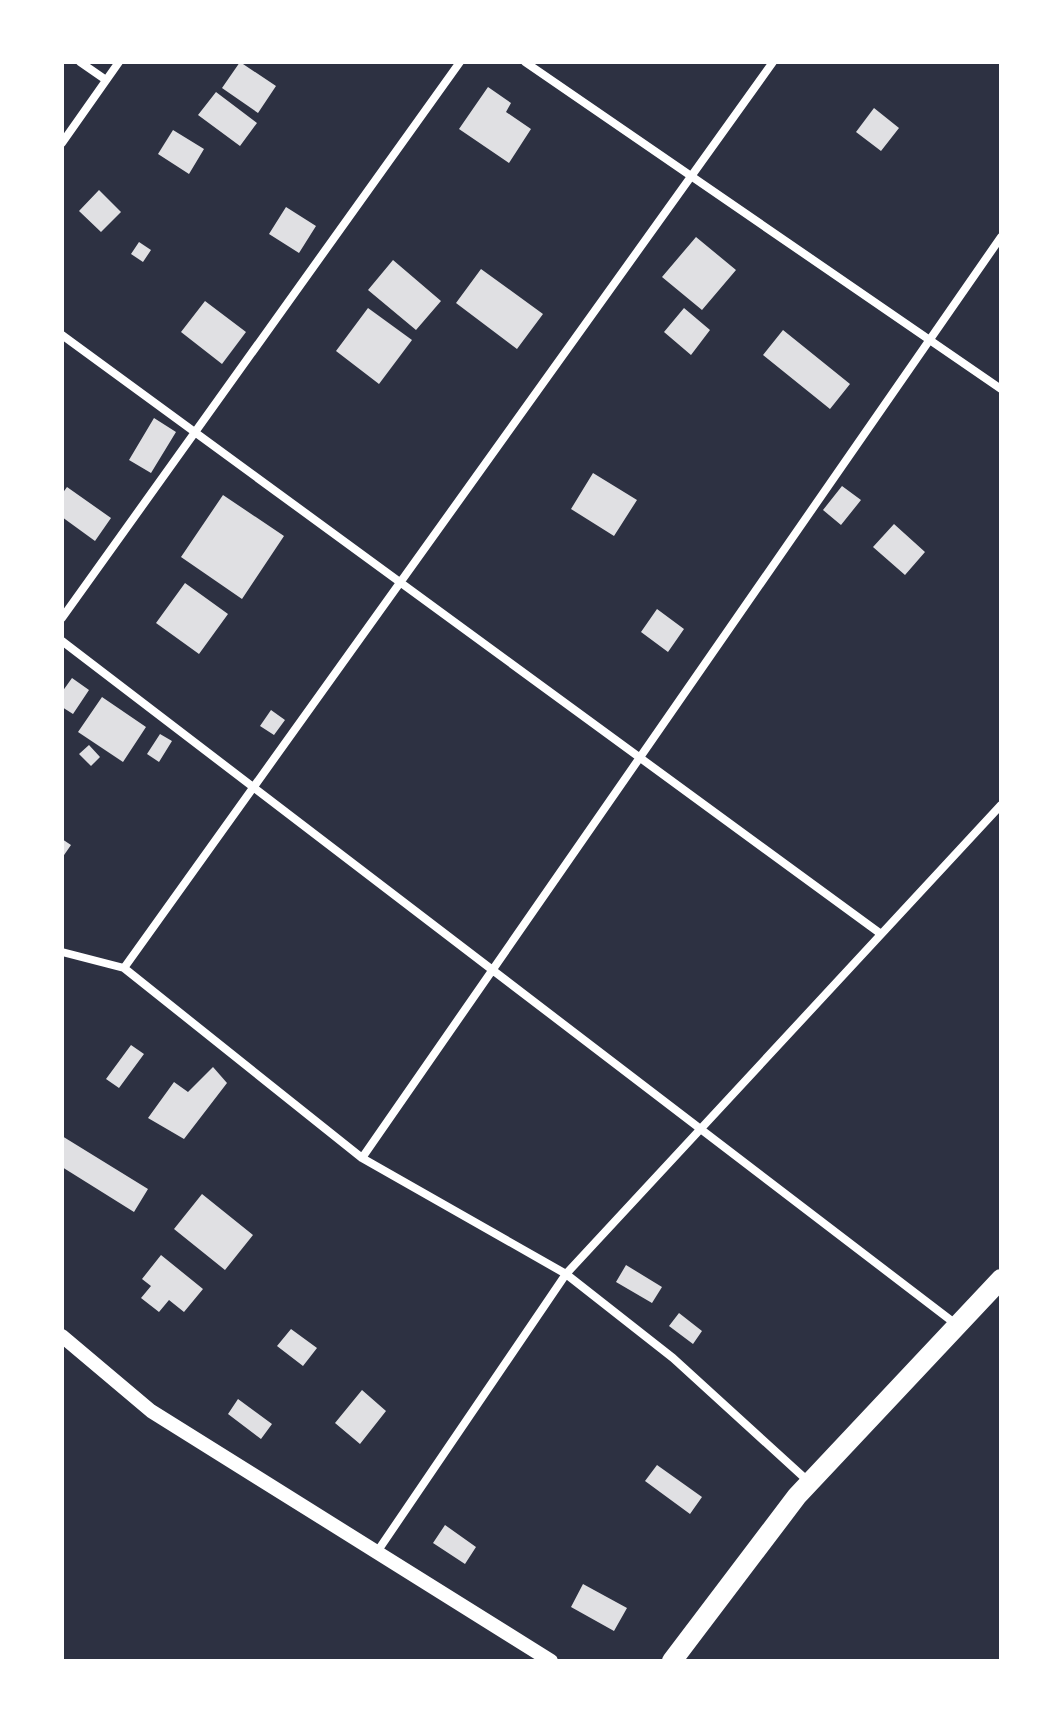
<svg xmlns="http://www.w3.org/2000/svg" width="1063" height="1723" viewBox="0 0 1063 1723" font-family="'Varela Round',sans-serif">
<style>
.building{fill:#e0e0e3}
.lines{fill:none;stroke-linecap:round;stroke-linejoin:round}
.minor{stroke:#fff;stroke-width:8}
.tertiary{stroke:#fff;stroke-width:14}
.primary{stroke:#fff;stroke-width:20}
</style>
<rect width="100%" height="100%" fill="#2d3142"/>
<path class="building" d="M 240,62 L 276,86 L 258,113 L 222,88 Z
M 488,87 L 511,103 L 506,112 L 531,129 L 509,163 L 459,129 Z
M 216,92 L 257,123 L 240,146 L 198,115 Z
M 874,108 L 899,128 L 881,151 L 856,132 Z
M 173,130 L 204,149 L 189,174 L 158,154 Z
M 99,190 L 121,212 L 101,232 L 79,211 Z
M 286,207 L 316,226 L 299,253 L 269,234 Z
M 696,237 L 736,270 L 702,310 L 662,277 Z
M 139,242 L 151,250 L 143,262 L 131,254 Z
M 393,260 L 441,301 L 416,330 L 368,290 Z
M 481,269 L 543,314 L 517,349 L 456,303 Z
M 205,301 L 246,332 L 222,364 L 181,332 Z
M 368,308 L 412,340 L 379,384 L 336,351 Z
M 684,308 L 710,330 L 691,355 L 664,332 Z
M 783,330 L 850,384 L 830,409 L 763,355 Z
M 154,418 L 176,432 L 151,473 L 129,460 Z
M 593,473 L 637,500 L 614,536 L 571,509 Z
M 842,486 L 861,500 L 841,525 L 823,510 Z
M 67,487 L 111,518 L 95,541 L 62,517 L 62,494 Z
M 223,495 L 284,536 L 242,599 L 181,557 Z
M 894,524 L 925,552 L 905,575 L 873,547 Z
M 185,583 L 228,614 L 199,654 L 156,623 Z
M 657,609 L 684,629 L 668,652 L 641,632 Z
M 72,678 L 89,690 L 73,714 L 62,707 L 62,692 Z
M 102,697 L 146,727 L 123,762 L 78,732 Z
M 271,710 L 285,720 L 274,735 L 260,726 Z
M 160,734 L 172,741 L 159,762 L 147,754 Z
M 89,745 L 100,757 L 91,766 L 79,754 Z
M 62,839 L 71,845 L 62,858 Z
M 131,1045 L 144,1054 L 119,1088 L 106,1079 Z
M 213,1067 L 227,1083 L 184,1139 L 148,1118 L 174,1082 L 188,1092 Z
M 62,1136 L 148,1189 L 134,1212 L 62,1167 Z
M 202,1194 L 253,1235 L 225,1270 L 174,1229 Z
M 161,1255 L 203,1289 L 184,1312 L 169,1300 L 159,1312 L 141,1298 L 151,1286 L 142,1279 Z
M 626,1265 L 662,1287 L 652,1303 L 616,1282 Z
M 679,1313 L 702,1331 L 693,1344 L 669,1326 Z
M 291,1329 L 317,1348 L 303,1366 L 277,1346 Z
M 362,1390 L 386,1411 L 360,1444 L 335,1423 Z
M 238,1399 L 272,1424 L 261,1439 L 228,1414 Z
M 657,1465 L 702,1497 L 690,1514 L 645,1481 Z
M 445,1525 L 476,1547 L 465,1564 L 433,1543 Z
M 583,1584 L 627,1608 L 614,1631 L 571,1607 Z"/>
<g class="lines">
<path class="minor" d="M 80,62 L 106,80
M 525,62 L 1001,389
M 62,143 L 119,62
M 62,335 L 881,934
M 62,618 L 460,62
M 62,641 L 957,1325
M 62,952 L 124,968 L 362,1158 L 566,1274 L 673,1358 L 809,1482
M 124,968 L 773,62
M 362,1158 L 1001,237
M 377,1552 L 566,1274 L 1001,805"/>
<path class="tertiary" d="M 62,1336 L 151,1411 L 551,1661"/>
<path class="primary" d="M 672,1661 L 797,1496 L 1001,1279"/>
</g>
<rect width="1063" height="1723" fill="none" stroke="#ffffff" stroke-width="128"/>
</svg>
